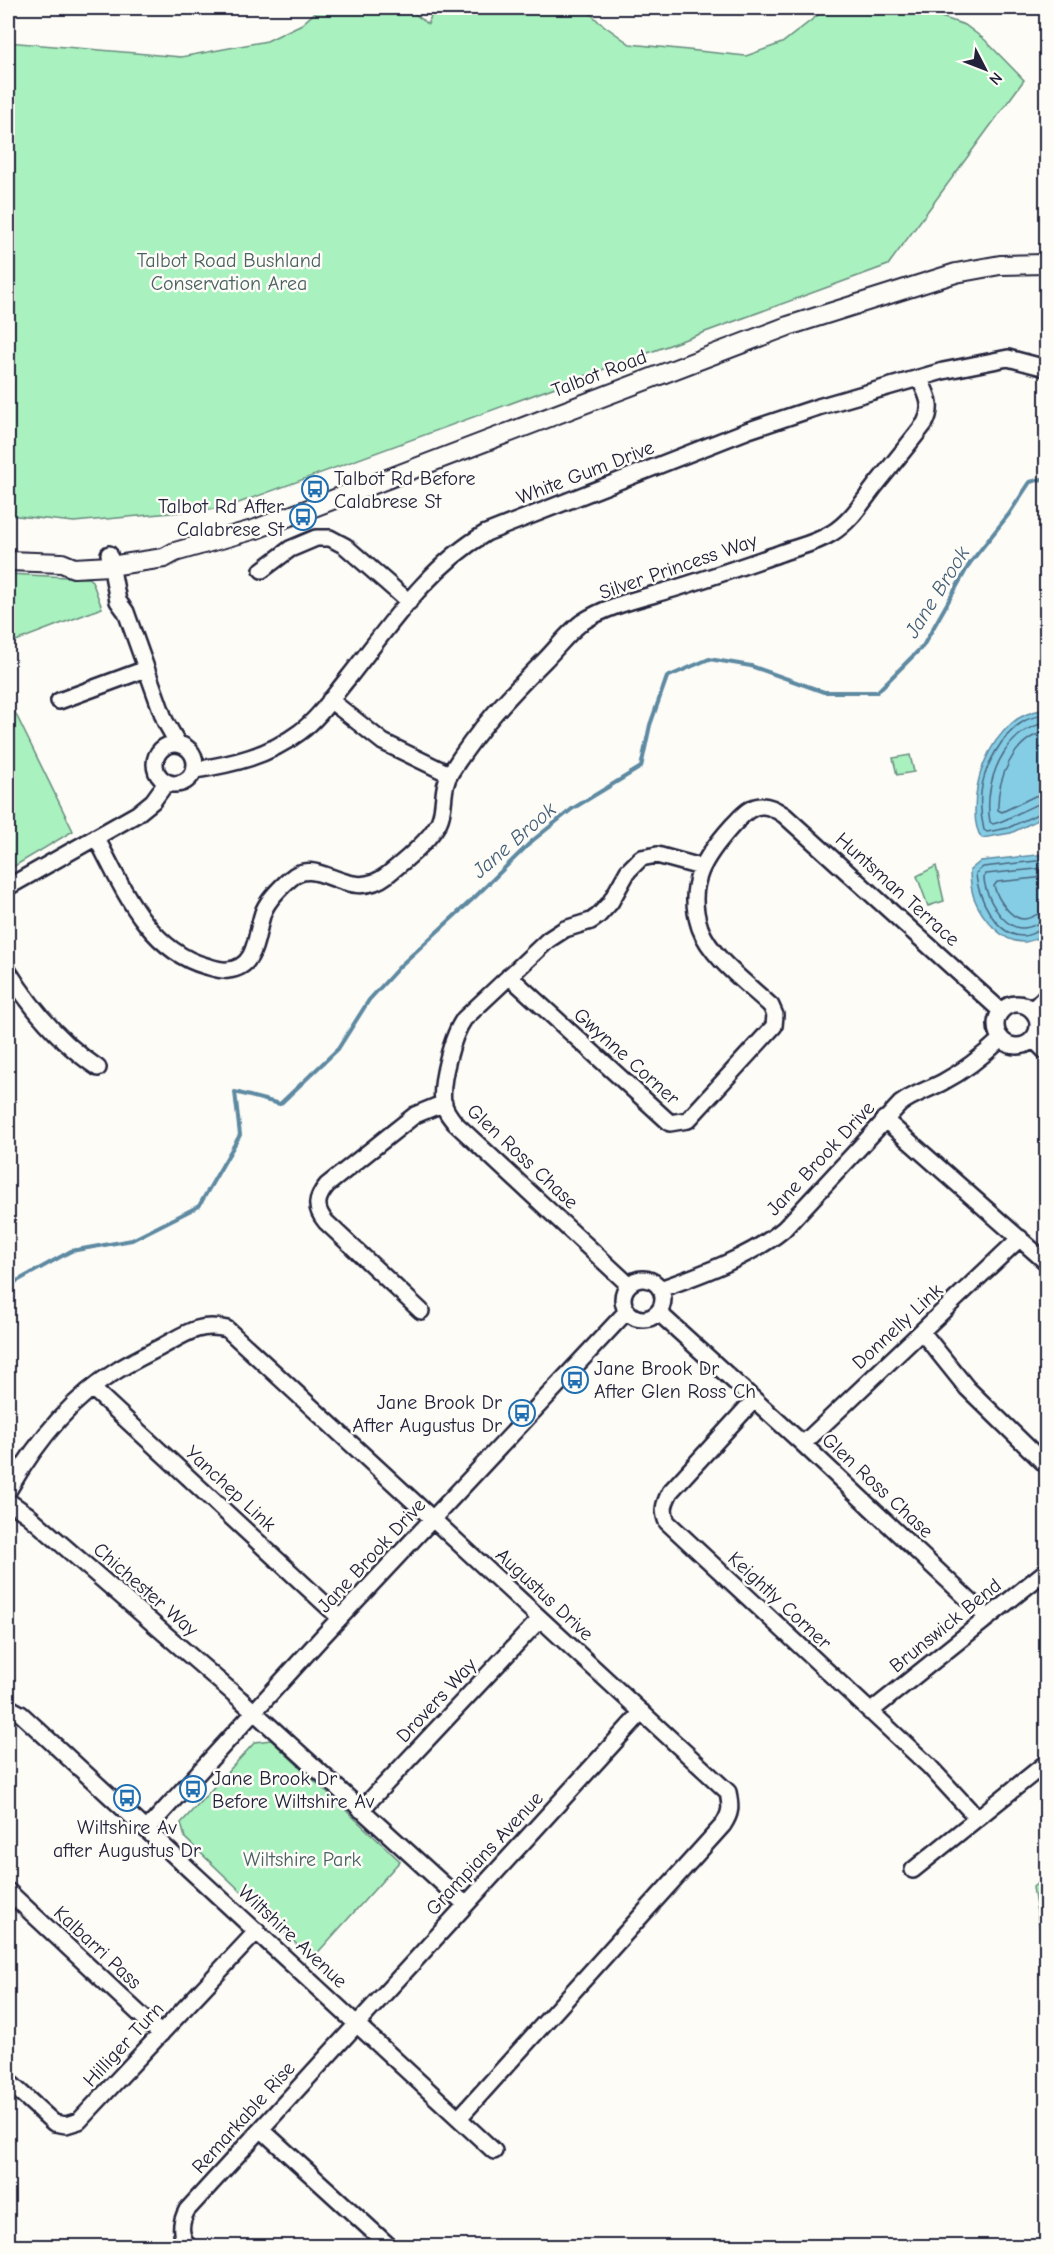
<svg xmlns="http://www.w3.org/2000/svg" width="1054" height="2254" viewBox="0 0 1054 2254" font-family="'Comic Neue',sans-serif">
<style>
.green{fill:#a9f1be;stroke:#668a7c;stroke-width:1.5}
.water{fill:#84cde5;stroke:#5d89a1;stroke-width:1.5}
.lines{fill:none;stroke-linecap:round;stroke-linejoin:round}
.shore{stroke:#49667f;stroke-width:1.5}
.stream{stroke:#5d89a1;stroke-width:4}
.minor-casing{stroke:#22223b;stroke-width:20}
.major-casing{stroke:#22223b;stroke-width:22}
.minor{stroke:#fdfcf7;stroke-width:15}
.major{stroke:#fdfcf7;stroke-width:18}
.labels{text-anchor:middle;stroke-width:5;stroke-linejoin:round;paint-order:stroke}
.park-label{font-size:20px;fill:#4a6062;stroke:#fdfcf7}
.street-label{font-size:20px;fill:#22223b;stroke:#fdfcf7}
.poi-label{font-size:20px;fill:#22223b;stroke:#fdfcf7;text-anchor:start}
.water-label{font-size:21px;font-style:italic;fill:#445e76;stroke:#fdfcf7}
</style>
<rect width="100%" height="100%" fill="#fdfcf7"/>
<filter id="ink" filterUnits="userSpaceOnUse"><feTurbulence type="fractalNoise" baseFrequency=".0167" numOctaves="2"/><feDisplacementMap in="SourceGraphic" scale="12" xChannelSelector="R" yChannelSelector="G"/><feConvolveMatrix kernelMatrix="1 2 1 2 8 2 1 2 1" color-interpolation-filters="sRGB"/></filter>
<g filter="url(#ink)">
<path class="green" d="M 320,8 L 407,8 L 428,24 L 434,8 L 585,8 L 599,22 L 630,44 L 746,56 L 782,43 L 827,8 L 940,8 L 941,17 L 965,25 L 985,40 L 1024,80 L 888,265 L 225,508 L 74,522 L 8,515 L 8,42 L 181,57 L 267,41 L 302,24 Z
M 8,574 L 88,578 L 92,581 L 102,608 L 8,644 Z
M 8,698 L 73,831 L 8,870 Z
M 910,755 L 914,772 L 897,775 L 893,758 Z
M 936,866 L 944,901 L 928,906 L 917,876 Z
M 271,1740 L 400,1861 L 312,1959 L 185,1838 L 181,1823 L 255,1742 Z
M 1046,1876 L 1046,1932 L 1040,1931 L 1033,1887 Z"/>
<path class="water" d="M 1046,709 L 1046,816 L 1011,833 L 982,838 C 976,831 975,820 975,811 C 975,778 987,745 1012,723 C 1022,714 1034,711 1046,709 Z
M 1046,854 L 1046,933 C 1040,937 1033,941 1025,942 C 1002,944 981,916 974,898 C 971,889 970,879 970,870 L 981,861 Z"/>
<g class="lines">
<path class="shore" d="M 1046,715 C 1039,716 1031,717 1024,721 C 1002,734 983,768 981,793 C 980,805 981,818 984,830 L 987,832 L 1008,828 L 1046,810
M 1046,723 C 1004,730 983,782 990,822 L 993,824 C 1012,820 1028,804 1046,803
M 1046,732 C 1013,738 997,780 998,810 L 1002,812 L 1035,796 L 1046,794
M 1046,860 L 983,867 L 976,873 C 977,896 996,937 1024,936 C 1032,935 1039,929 1046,929
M 1046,868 L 986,874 L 984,877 C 984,895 1003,929 1023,928 C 1032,928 1038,922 1046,921
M 1046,877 L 997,882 L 994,886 C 997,897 1009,918 1023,919 C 1030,920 1038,912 1046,912"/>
<path class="stream" d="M 8,1286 L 71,1251 L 132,1240 L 199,1206 L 240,1135 L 235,1092 L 280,1104 L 338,1049 L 369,1000 L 401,965 L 475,897 L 532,841 L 572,809 L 641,767 L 650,725 L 667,677 L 709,659 L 751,666 L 824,692 L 877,692 L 923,646 L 970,563 L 1009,514 L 1030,482 L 1046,478"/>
<defs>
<path id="minor" d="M 109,554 L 118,601 L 126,612 L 165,721 L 178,744
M 262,570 L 290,549 L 316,538 L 330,538 L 345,546 L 409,602
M 330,700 L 383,742 L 449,774
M 59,701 L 146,669
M155 764a20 20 0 1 1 40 0a20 20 0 1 1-40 0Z
M 195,770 C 233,764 268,756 300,732 C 319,718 334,695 349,677 C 390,625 428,567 486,533 L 749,430 L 818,407 L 943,371 L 1008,358 L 1046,368
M 96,837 C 122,886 147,950 206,966 C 213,968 221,971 228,970 C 259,967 255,932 264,910 C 269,899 281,887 290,879 C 318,853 348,905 387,875 C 402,863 437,835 441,816 C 445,801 442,786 451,772 C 478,729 509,696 544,661 C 556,649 568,633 581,623 C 607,605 643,598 673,589 C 709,578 743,566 778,554 C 796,547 815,544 832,533 C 850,522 862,503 875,486 C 892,465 909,444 925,423 C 934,406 927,394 919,378
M 8,887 L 137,814 L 153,801 L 166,783
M 8,971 C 31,1008 62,1044 98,1068
M 509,976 L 670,1123 L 688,1120 L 774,1026 L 775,1015 L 771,1006 C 748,984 711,958 700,928 C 685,884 705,856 733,825 C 741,817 750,805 763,806 C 770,806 778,811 784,815 L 1001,1011
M996 1025a21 21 0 1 1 42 0a21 21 0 1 1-42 0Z
M 1032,1010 L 1046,996
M 1033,1039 L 1046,1052
M 884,1119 L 1046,1262
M623 1299a20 20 0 1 1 40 0a20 20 0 1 1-40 0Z
M 629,1285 L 455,1123 C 450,1117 445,1111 443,1102 C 440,1082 452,1036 464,1019 L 548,940 L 565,929 L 591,921 L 598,916 L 610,903 L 628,871 L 641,858 L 657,855 L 701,867
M 660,1289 C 700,1275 752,1256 784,1229 L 900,1104 C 913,1094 928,1090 943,1082 C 964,1071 983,1056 1001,1039
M 421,1311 L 326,1222 C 314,1208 316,1198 327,1185 L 415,1115 L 444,1103
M 658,1312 L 803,1444 L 988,1618
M 922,1332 L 967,1388 L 1046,1465
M 93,1389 L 340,1618
M 754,1400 L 670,1492 C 664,1504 662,1510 667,1522 L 929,1766 L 977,1818
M 803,1444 L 1020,1238
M 8,1491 C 35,1444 71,1398 118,1370 C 131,1362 145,1355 159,1348 C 184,1335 197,1322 227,1329 L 728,1792 C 731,1807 731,1813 723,1825 L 459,2118
M 8,1501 L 28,1515 L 240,1699 L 465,1904
M 8,1707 L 21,1714 L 494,2151
M 870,1712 L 1046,1571
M 361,1810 L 540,1619
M 147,1829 L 323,1636 L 627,1311
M 913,1870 L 1046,1763
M 8,1891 L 161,2034
M 8,2081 L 54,2123 L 66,2125 L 79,2121 L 257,1931
M 261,2129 L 389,2246
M 188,2246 C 179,2234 180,2223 187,2210 L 642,1712"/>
<path id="major" d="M 8,561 L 62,563 L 74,568 L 110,566 L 164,558 L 175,552 L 256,529 L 788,326 L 956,273 L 1000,265 L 1046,264"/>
</defs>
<use href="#minor" class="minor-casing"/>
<use href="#major" class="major-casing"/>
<use href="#minor" class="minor"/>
<use href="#major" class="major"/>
</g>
</g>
<defs>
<symbol id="bus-ring" viewBox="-11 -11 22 22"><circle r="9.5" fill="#fdfcf7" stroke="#1f6fb2" stroke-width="1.5"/><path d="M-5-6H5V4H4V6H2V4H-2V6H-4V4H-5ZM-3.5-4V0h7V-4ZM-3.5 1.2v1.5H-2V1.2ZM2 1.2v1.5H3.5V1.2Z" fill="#1f6fb2"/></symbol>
</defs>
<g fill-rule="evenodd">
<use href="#bus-ring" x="300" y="474" width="30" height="30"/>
<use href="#bus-ring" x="288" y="502" width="30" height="30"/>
<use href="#bus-ring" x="560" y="1365" width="30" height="30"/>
<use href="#bus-ring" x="507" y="1398" width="30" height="30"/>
<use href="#bus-ring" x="178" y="1774" width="30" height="30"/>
<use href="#bus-ring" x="112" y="1783" width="30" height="30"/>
</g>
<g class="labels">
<g class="park-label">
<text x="229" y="267">Talbot Road Bushland<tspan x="229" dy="23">Conservation Area</tspan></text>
<text x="302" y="1866">Wiltshire Park</text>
</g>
<g class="street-label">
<text transform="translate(599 373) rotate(-21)" y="7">Talbot Road</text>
<text transform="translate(585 472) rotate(-21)" y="7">White Gum Drive</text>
<text transform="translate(678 566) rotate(-19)" y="7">Silver Princess Way</text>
<text transform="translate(898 889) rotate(42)" y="7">Huntsman Terrace</text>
<text transform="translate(627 1056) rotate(42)" y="7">Gwynne Corner</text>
<text transform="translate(523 1156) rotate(43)" y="7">Glen Ross Chase</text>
<text transform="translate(820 1158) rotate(-47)" y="7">Jane Brook Drive</text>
<text transform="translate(897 1326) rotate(-43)" y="7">Donnelly Link</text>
<text transform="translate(878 1485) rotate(43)" y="7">Glen Ross Chase</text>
<text transform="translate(231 1488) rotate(43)" y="7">Yanchep Link</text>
<text transform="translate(371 1555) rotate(-47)" y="7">Jane Brook Drive</text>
<text transform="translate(146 1589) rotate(41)" y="7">Chichester Way</text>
<text transform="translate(545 1594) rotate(43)" y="7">Augustus Drive</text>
<text transform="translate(780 1600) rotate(43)" y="7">Keightly Corner</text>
<text transform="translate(945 1625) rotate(-39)" y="7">Brunswick Bend</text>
<text transform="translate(436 1700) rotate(-47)" y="7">Drovers Way</text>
<text transform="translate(484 1853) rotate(-47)" y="7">Grampians Avenue</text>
<text transform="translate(293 1936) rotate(43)" y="7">Wiltshire Avenue</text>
<text transform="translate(98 1947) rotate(43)" y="7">Kalbarri Pass</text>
<text transform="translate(123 2044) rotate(-47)" y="7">Hilliger Turn</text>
<text transform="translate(243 2117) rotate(-48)" y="7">Remarkable Rise</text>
</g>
<g class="poi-label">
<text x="334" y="485">Talbot Rd Before<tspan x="334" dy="23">Calabrese St</tspan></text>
<text x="284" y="513" text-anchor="end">Talbot Rd After<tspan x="284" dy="23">Calabrese St</tspan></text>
<text x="594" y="1375">Jane Brook Dr<tspan x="594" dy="23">After Glen Ross Ch</tspan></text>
<text x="502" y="1409" text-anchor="end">Jane Brook Dr<tspan x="502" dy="23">After Augustus Dr</tspan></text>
<text x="212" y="1785">Jane Brook Dr<tspan x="212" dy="23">Before Wiltshire Av</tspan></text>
<text x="127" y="1834" text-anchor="middle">Wiltshire Av<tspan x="127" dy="23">after Augustus Dr</tspan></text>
</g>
<g class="water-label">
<text transform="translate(937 592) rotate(-58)" y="7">Jane Brook</text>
<text transform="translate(514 840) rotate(-41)" y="7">Jane Brook</text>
</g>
</g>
<rect width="1054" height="2254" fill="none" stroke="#fdfcf7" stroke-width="30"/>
<rect x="15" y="15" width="1024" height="2224" fill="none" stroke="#22223b" stroke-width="2" filter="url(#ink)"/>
<g transform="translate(985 69) rotate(132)" stroke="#fdfcf7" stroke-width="4.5" paint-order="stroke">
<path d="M0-4.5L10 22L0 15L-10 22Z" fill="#22223b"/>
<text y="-9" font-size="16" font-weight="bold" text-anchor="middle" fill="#22223b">N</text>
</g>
</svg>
